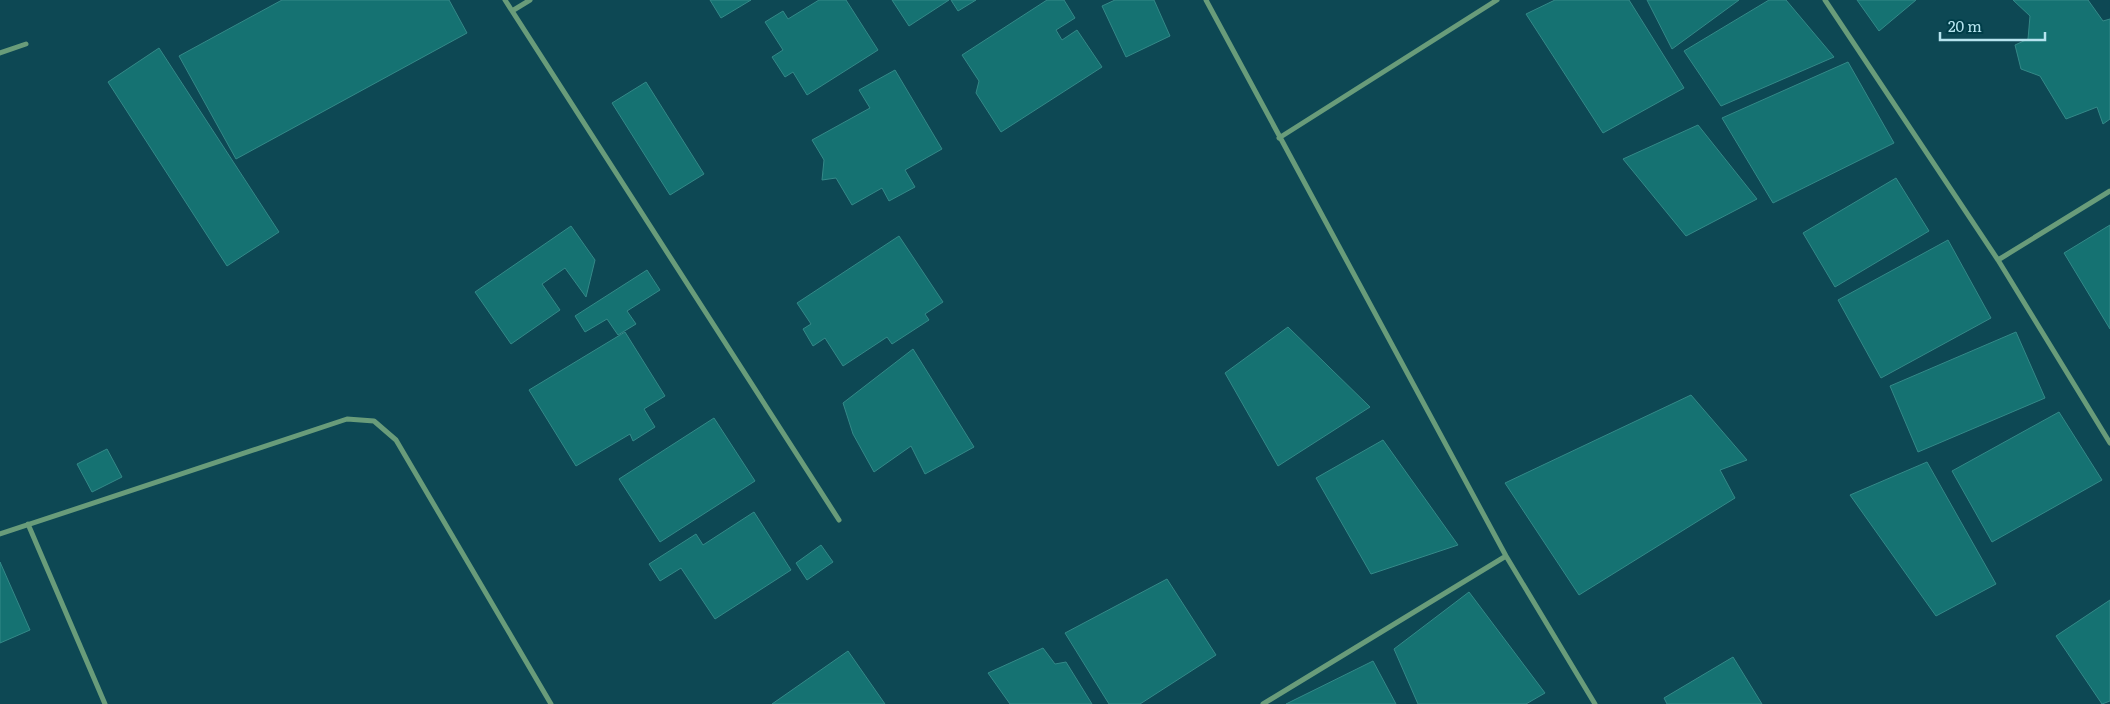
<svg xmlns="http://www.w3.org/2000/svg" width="2110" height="704" viewBox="0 0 2110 704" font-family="Literata,serif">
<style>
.building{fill:#157272;stroke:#348988}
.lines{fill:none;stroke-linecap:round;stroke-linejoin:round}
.street{stroke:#699c7a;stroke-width:5}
</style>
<rect width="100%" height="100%" fill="#0d4854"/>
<path class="building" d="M 282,0 L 449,0 L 467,33 L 236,159 L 179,56 Z
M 710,0 L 751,0 L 721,18 Z
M 819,0 L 846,0 L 878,50 L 807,95 L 793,72 L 785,77 L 772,57 L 783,50 L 765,22 L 783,11 L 788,19 Z
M 892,0 L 949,0 L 909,26 Z
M 951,0 L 976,0 L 958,11 Z
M 1047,0 L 1064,0 L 1075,18 L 1056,30 L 1062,40 L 1077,30 L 1102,67 L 1001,132 L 976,93 L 979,81 L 962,55 Z
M 1115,0 L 1154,0 L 1170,36 L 1126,57 L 1102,6 Z
M 1555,0 L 1629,0 L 1684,88 L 1603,133 L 1526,14 Z
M 1647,0 L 1739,0 L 1672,49 Z
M 1769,0 L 1786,0 L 1834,57 L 1721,106 L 1684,51 Z
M 1857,0 L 1916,0 L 1879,31 Z
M 2013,0 L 2088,0 L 2103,21 L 2110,19 L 2110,119 L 2103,124 L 2097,107 L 2066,119 L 2040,76 L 2021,69 L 2015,45 L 2028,39 L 2030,16 Z
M 159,48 L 279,232 L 227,266 L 108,82 Z
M 1848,62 L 1894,143 L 1773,203 L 1722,118 Z
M 895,70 L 942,149 L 905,170 L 915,187 L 889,201 L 882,188 L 852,205 L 836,178 L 822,180 L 824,160 L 812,140 L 870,108 L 859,90 Z
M 646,82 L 704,174 L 670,195 L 612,103 Z
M 1698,125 L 1757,199 L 1686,236 L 1623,159 Z
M 1896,178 L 1929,231 L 1835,287 L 1803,233 Z
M 2110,225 L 2110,329 L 2064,253 Z
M 571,226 L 595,260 L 586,297 L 565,268 L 542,284 L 560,310 L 511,344 L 475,292 Z
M 899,236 L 943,302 L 925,314 L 929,320 L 892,344 L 887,337 L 843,366 L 825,338 L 813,346 L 803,329 L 811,324 L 797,303 Z
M 1948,240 L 1991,318 L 1881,378 L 1838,300 Z
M 647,270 L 660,290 L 627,311 L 636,324 L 618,335 L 607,319 L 585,332 L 575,316 Z
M 1288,327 L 1370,407 L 1278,466 L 1225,373 Z
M 625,332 L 665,396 L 644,409 L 655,427 L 633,441 L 630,434 L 576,466 L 529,390 Z
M 2016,332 L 2045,398 L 1918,452 L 1890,386 Z
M 913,349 L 974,447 L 925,474 L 911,446 L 874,472 L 853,434 L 843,403 Z
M 1691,395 L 1747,460 L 1720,470 L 1735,498 L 1579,595 L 1505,483 Z
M 2059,412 L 2102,480 L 1992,542 L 1952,471 Z
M 714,418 L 755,481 L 660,542 L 619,479 Z
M 1383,440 L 1458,545 L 1371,574 L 1316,478 Z
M 107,449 L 122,477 L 92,492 L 77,464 Z
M 1927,462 L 1996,584 L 1936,616 L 1850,495 Z
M 754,512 L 791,570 L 715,619 L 681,568 L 660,581 L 649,564 L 696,534 L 703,545 Z
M 821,545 L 833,562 L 807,580 L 796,563 Z
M 0,562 L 30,630 L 0,643 Z
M 1167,579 L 1216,655 L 1140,704 L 1109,704 L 1065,633 Z
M 1469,592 L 1545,693 L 1526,704 L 1418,704 L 1394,649 Z
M 2110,600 L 2110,701 L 2102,704 L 2056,636 Z
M 1043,648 L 1055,664 L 1066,662 L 1092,704 L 1010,704 L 988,673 Z
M 848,651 L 885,704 L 772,704 Z
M 1733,657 L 1762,704 L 1667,704 L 1664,698 Z
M 1373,661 L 1396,704 L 1286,704 Z"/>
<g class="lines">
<path class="street" d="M 505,0 L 839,520
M 1206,0 L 1506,556 L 1595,704
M 1825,0 L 1998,260 L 2110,443
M 512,11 L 530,0
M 0,53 L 26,44
M 1279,138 L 1497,0
M 1998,260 L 2110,191
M 28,524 L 105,704
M 0,534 L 347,419 L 374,421 L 396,440 L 551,704
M 1263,704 L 1506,556"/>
</g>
<path d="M1940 32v8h105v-8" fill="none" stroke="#b6e4ef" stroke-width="2.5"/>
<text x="1948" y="32" font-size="15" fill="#b6e4ef" stroke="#003e49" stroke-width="4" paint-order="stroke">20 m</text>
</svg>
